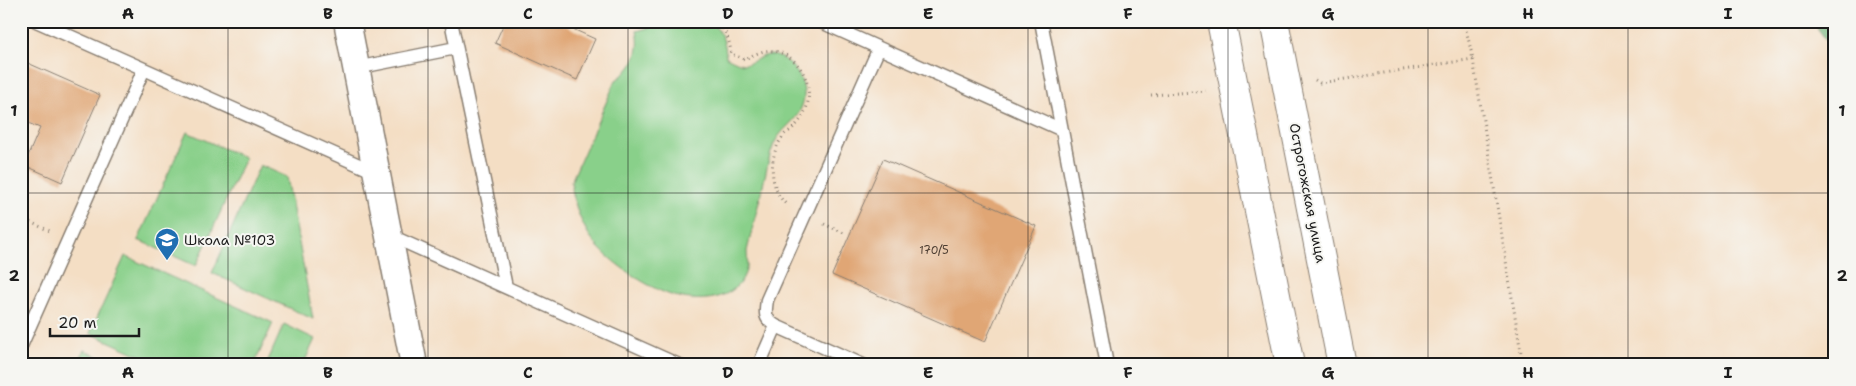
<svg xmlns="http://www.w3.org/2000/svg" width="1856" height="386" viewBox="0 0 1856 386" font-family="'Shantell Sans',sans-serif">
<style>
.green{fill:#89d08a;stroke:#527653}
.forest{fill:#6eb276;stroke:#456749}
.building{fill:#e0a674}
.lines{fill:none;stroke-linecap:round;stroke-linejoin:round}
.service-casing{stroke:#887d70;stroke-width:15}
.minor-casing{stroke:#887d70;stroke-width:29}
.tertiary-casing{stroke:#887d70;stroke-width:30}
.path{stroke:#887d70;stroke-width:3;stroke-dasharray:1 4;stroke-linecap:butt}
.service{stroke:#fff;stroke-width:12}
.minor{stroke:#fff;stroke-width:26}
.tertiary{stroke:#fff;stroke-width:28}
.grid{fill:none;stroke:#1c1c1c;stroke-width:1;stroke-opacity:0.55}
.labels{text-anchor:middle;stroke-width:4;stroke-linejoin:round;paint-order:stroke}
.number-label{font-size:11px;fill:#4d3e32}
.street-label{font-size:14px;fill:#1c1c1c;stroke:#f6f6f2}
.poi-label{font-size:14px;fill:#1c1c1c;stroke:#f6f6f2;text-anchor:start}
.neatline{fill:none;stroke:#1c1c1c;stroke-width:2}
.grid-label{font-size:16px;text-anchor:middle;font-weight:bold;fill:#1c1c1c}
</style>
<rect width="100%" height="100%" fill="#f6f6f2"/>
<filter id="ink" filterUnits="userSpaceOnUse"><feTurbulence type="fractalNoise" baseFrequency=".02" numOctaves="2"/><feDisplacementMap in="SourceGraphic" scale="10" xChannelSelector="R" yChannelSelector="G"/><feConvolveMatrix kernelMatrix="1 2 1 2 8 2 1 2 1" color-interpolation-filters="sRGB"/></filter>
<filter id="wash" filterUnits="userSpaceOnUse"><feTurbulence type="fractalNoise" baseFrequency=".0096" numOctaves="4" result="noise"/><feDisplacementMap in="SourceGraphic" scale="20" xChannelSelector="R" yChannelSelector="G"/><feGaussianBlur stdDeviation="1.12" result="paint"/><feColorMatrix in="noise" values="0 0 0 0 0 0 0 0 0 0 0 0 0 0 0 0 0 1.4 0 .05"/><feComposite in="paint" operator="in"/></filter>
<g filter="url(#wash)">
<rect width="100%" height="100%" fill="#f4dec4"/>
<path class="green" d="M 671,21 L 711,22 C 722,33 726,42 726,57 C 731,59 739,64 744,64 C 759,63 763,48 783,59 C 796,67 805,82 804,97 C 801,121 783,125 774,144 C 769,156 767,168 764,181 C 758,204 753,228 747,251 C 747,256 748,261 747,266 C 740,303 696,304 668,294 C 646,286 615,265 599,248 C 582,229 574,206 571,182 L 616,80 C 633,69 642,52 637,31 Z
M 187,132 L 245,158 L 196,266 L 138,240 Z
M 260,165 L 287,177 L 313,319 L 212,273 Z
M 125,256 L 273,323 L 254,365 L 161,365 L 90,333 Z
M 284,324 L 315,339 L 303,365 L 266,365 Z
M 84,350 L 117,365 L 78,365 Z"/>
<path class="forest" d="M 1812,21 L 1835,21 L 1835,52 Z"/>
<g id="blocks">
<path class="building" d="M 505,21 L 555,21 L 595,39 L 577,80 L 495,43 Z
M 21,60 L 100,95 L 62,182 L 24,165 L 40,128 L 21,120 Z
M 883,159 L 1036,226 L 985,342 L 832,275 Z"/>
</g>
</g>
<g filter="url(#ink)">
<use href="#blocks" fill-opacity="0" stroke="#887d70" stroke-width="1"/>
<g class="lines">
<defs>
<path id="service" d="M 451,21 L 506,287
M 1041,21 L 1107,365
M 879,48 L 1062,130
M 356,68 L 456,48
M 144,69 L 377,173
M 389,235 L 679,365
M 776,326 L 863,365
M 21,346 L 144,69 L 36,21
M 759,365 L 776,326 C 764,319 765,313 767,300 L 879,48 L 819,21"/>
<path id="minor" d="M 347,21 L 414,365"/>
<path id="tertiary" d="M 1221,21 L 1290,365
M 1274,21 L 1342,365"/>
</defs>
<use href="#service" class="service-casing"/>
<use href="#minor" class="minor-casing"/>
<use href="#tertiary" class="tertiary-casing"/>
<path class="path" d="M 716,21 C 726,30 730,41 731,54 L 744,59 C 753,56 762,49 773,51 C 799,54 815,85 806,109 C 803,116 799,123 793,128 C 791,131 786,132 784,135 C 768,154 768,188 787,205
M 1464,21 L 1473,59 L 1523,365
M 1315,80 L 1320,83 L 1473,59
M 1151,95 L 1206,91
M 21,218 L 50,231
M 824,224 L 844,233"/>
<use href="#service" class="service"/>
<use href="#minor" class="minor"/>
<use href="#tertiary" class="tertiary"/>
</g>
</g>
<path class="grid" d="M 228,21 L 228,365M 428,21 L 428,365M 628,21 L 628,365M 828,21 L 828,365M 1028,21 L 1028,365M 1228,21 L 1228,365M 1428,21 L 1428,365M 1628,21 L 1628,365M 21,193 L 1835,193"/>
<defs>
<symbol id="school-pin" viewBox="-11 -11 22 30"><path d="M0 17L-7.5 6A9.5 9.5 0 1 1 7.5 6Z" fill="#1f6fb2" stroke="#f6f6f2"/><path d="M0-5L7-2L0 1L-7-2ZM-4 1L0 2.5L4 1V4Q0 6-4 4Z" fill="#fff"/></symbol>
</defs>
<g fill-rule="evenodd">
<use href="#school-pin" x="153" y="226" width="28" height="38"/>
</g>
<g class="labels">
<g class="number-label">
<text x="934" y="254">170/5</text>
</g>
<g class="street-label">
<text transform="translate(1308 193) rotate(79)" y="5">Острогожская улица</text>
</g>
<g class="poi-label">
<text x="184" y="245">Школа №103</text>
</g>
</g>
<rect width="1856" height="386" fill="none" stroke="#f6f6f2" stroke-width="55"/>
<path d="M50 328v8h89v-8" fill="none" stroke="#1c1c1c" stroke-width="2.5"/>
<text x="58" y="328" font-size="15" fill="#1c1c1c" stroke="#f6f6f2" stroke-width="4" paint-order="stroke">20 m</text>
<rect x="28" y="28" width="1800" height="330" class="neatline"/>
<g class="grid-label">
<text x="128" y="19">A</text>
<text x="328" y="19">B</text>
<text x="528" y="19">C</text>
<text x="728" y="19">D</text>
<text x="928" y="19">E</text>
<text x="1128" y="19">F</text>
<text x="1328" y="19">G</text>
<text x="1528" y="19">H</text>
<text x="1728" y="19">I</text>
<text x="14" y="116">1</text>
<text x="1842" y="116">1</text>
<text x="14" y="281">2</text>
<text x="1842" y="281">2</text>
<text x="128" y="378">A</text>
<text x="328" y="378">B</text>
<text x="528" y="378">C</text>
<text x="728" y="378">D</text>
<text x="928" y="378">E</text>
<text x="1128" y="378">F</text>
<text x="1328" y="378">G</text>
<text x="1528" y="378">H</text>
<text x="1728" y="378">I</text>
</g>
</svg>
